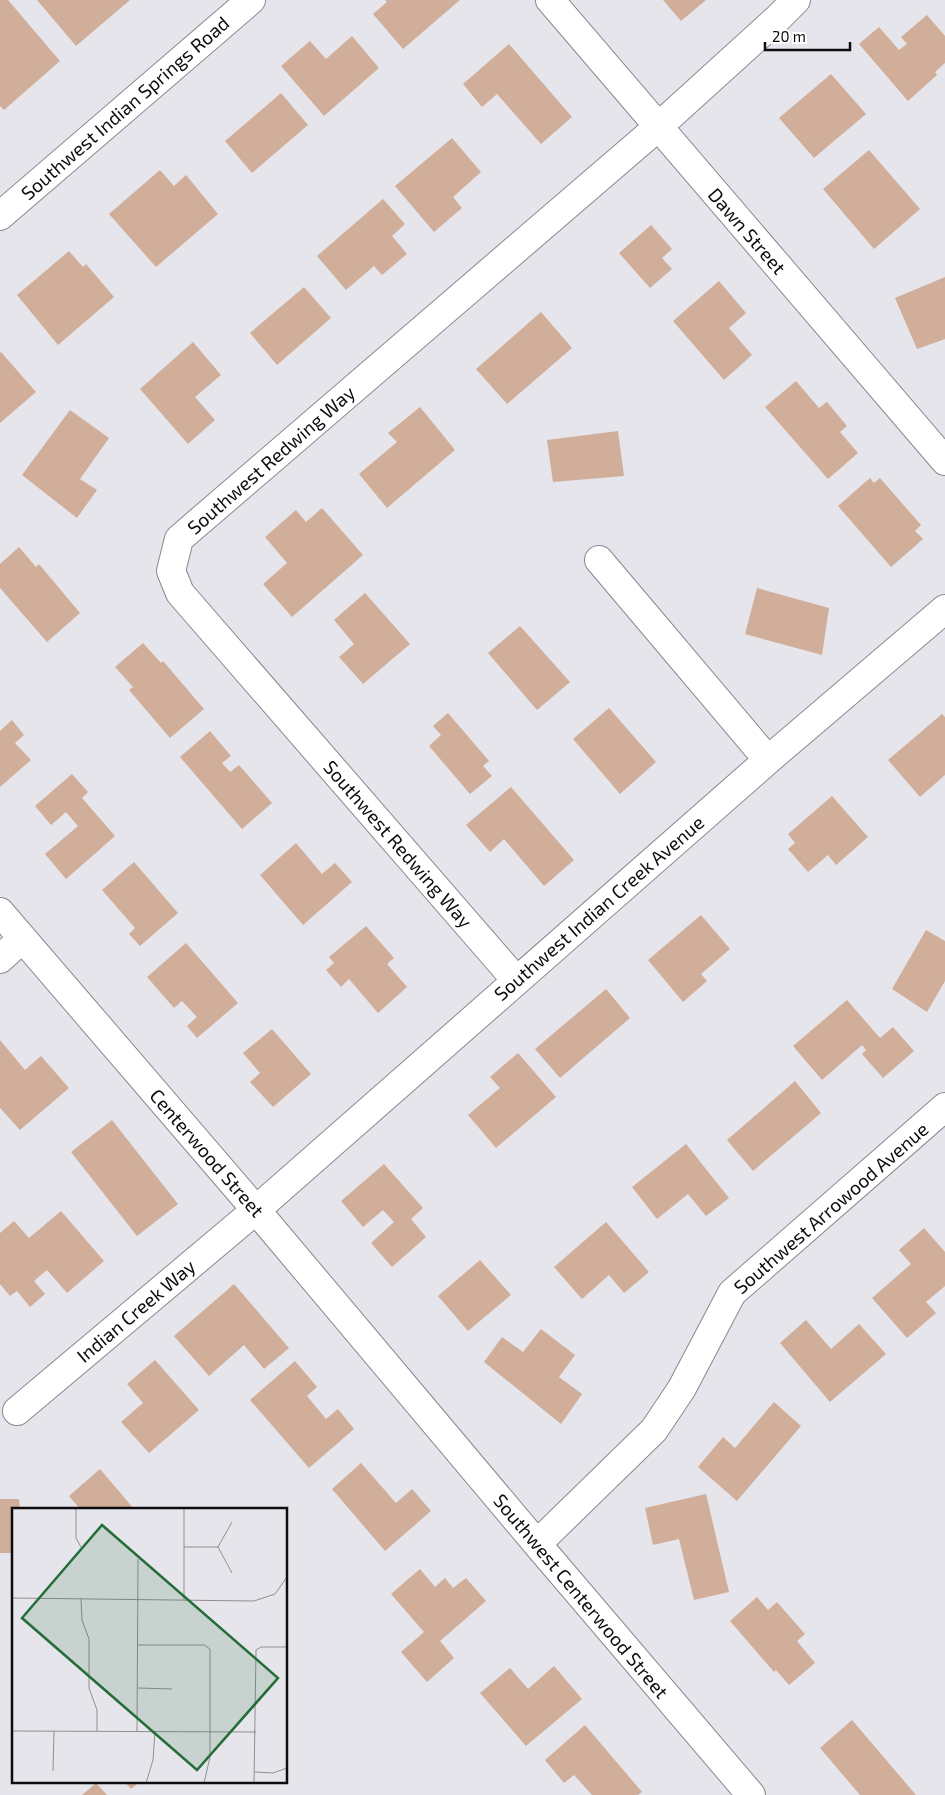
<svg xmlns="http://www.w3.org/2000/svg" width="945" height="1795" viewBox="0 0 945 1795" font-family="'Exo 2',sans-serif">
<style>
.building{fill:#d0ae9a}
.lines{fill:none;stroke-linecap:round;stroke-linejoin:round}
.minor-casing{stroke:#88888e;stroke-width:30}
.minor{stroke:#fff;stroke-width:28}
.labels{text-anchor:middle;stroke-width:4;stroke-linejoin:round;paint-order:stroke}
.street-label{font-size:19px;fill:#0d0d0f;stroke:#fff}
.inset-road{fill:none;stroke:#8f8f93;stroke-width:1}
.view{fill:#246c38;fill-opacity:0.15;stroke:#246c38;stroke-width:2.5}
.inset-edge{fill:none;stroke:#0d0d0f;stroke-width:2.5}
</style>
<rect width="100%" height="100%" fill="#e5e5eb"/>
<path class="building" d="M 0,0 L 8,0 L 60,61 L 4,110 L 0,106 Z
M 37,0 L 130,0 L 76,46 Z
M 385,0 L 460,0 L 403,49 L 373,14 L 387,2 Z
M 663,0 L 706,0 L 681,21 Z
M 927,15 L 945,36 L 945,63 L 935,72 L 937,75 L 908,101 L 859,44 L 879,27 L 899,50 L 907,44 L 901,37 Z
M 352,36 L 379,68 L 324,116 L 281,66 L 310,41 L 326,59 Z
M 509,44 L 572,117 L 541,144 L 497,94 L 482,107 L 463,84 Z
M 831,74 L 866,114 L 814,158 L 779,118 Z
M 281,93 L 308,125 L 252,173 L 225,141 Z
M 452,138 L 481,172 L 453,197 L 462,208 L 434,232 L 395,186 Z
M 869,150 L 920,209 L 874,249 L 823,189 Z
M 160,170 L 174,186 L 186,175 L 218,214 L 156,267 L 109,214 Z
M 383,199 L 405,224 L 392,236 L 407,254 L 382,275 L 374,266 L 346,290 L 317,256 Z
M 651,225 L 672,249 L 662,258 L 672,269 L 650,288 L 619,253 Z
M 69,251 L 83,267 L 86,264 L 114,297 L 58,345 L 17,295 Z
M 945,277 L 945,339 L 917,349 L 895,298 Z
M 719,281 L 746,313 L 729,328 L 752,355 L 724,380 L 673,321 Z
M 304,287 L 331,318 L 277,365 L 250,333 Z
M 541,312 L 572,348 L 507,404 L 476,369 Z
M 193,342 L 221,375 L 195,397 L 215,420 L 188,444 L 140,389 Z
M 1,352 L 36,392 L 0,423 L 0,353 Z
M 796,381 L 819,408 L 827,402 L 847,426 L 840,432 L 858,453 L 828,479 L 765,407 Z
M 420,407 L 455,450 L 387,508 L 359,474 L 397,442 L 388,433 Z
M 70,410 L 109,438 L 80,479 L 97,490 L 77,518 L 22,475 Z
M 618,431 L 624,476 L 553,482 L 547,440 Z
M 870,478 L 874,483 L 880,478 L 921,525 L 915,531 L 923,539 L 891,567 L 838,506 Z
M 322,508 L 363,555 L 292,617 L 263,584 L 287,563 L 265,537 L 296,510 L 306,522 Z
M 19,547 L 36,567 L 39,564 L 80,613 L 47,642 L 0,588 L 0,564 Z
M 757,588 L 829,608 L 822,655 L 745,634 Z
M 365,593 L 410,644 L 363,684 L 339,657 L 354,644 L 334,620 Z
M 520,626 L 570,682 L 537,710 L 488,653 Z
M 143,643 L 161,663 L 163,661 L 204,709 L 170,738 L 129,690 L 133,687 L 115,667 Z
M 609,708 L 656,762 L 620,794 L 573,739 Z
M 448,713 L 489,761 L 483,766 L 492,776 L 470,794 L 429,746 L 441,735 L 433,726 Z
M 942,714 L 945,717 L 945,775 L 920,797 L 888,760 Z
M 12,720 L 24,735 L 15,743 L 31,760 L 0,787 L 0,731 Z
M 210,731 L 231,756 L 222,763 L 230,772 L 239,765 L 272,803 L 242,829 L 180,757 Z
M 72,774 L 88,792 L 82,798 L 115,836 L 66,879 L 45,854 L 78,826 L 66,812 L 51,825 L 35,806 Z
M 511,787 L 574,860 L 544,886 L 504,839 L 490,852 L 466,825 Z
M 832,796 L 868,837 L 836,865 L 828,855 L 808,872 L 788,849 L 795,843 L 788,834 Z
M 296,843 L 322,874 L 335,863 L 352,882 L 303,925 L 260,875 Z
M 134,862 L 178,913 L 140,946 L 129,934 L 135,928 L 102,890 Z
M 701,915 L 730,949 L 701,974 L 707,981 L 683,1002 L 648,960 Z
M 366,926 L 394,958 L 387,964 L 407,987 L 378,1013 L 349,979 L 341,987 L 326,970 L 334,963 L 329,957 Z
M 926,930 L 945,941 L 945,981 L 927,1012 L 892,989 Z
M 186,943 L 238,1003 L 197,1038 L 187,1026 L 197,1017 L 182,1001 L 174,1008 L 147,977 Z
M 606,989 L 630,1018 L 560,1078 L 535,1049 Z
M 847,1000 L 880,1038 L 893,1027 L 914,1051 L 883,1078 L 862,1054 L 866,1050 L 862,1045 L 822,1080 L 793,1046 Z
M 272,1029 L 311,1074 L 273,1107 L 250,1082 L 260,1073 L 243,1053 Z
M 0,1040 L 25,1070 L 41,1056 L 69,1088 L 20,1130 L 0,1108 Z
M 518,1053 L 556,1097 L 496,1148 L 468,1115 L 500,1088 L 490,1077 Z
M 795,1081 L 821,1113 L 753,1171 L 727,1140 Z
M 112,1120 L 178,1204 L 137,1236 L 71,1152 Z
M 686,1144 L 729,1198 L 706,1216 L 688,1194 L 657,1219 L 632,1187 Z
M 384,1164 L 423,1208 L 411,1219 L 426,1237 L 392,1267 L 371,1243 L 394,1222 L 383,1210 L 363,1227 L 341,1201 Z
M 61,1211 L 104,1261 L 67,1293 L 47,1270 L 34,1281 L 45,1294 L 30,1307 L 17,1291 L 10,1296 L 0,1284 L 0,1233 L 14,1221 L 29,1238 Z
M 606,1222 L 649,1272 L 624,1293 L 609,1275 L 582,1299 L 554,1267 Z
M 924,1228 L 945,1252 L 945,1286 L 926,1302 L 936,1313 L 907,1338 L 872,1298 L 911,1264 L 899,1250 Z
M 480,1260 L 511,1295 L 468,1331 L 438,1296 Z
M 234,1284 L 289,1348 L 264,1369 L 244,1345 L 209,1376 L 174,1336 Z
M 806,1320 L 831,1349 L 859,1324 L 886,1354 L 830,1402 L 780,1343 Z
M 541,1329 L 575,1355 L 559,1377 L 582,1394 L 561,1424 L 484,1362 L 502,1337 L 523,1352 Z
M 155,1360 L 199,1410 L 149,1453 L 121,1422 L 143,1403 L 127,1384 Z
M 295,1361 L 317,1387 L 307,1396 L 326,1419 L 338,1409 L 354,1429 L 309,1468 L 250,1400 Z
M 774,1402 L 801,1426 L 737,1501 L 698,1467 L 723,1437 L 735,1448 Z
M 361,1463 L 396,1503 L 412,1489 L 431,1511 L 385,1551 L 332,1489 Z
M 100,1469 L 134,1509 L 80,1509 L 69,1496 Z
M 706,1494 L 729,1592 L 694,1600 L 679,1539 L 653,1545 L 645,1508 Z
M 0,1499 L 19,1499 L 20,1509 L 14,1509 L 14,1553 L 0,1553 Z
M 420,1569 L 435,1587 L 445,1578 L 453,1588 L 466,1578 L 486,1601 L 440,1641 L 454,1658 L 427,1682 L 401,1652 L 424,1632 L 391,1594 Z
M 757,1597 L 768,1610 L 777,1602 L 805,1634 L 797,1641 L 815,1663 L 789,1685 L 776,1670 L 774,1672 L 730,1621 Z
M 554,1666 L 582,1699 L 526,1746 L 480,1693 L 510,1668 L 528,1689 Z
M 852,1720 L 916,1795 L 860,1795 L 820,1748 Z
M 585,1725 L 642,1792 L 638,1795 L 592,1795 L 574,1775 L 564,1783 L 545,1760 Z
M 124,1781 L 141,1781 L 131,1789 Z
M 96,1783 L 107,1795 L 82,1795 Z"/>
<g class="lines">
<defs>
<path id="minor" d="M 550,0 L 945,461
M 0,216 L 251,0
M 599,560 L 768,760
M 0,912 L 256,1210 L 537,1544 L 751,1795
M 0,959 L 22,939
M 516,980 L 180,593 L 171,571 L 179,539 L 658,127 L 778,18 L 796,0
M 17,1411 L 256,1210 L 768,760 L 945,609
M 537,1544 L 654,1430 L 682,1388 L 732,1293 L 945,1107"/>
</defs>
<use href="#minor" class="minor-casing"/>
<use href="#minor" class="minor"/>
</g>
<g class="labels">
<g class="street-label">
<text transform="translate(125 108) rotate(-41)" y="7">Southwest Indian Springs Road</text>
<text transform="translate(747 231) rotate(49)" y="7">Dawn Street</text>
<text transform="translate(271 460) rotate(-41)" y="7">Southwest Redwing Way</text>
<text transform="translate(398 844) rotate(49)" y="7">Southwest Redwing Way</text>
<text transform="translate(599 908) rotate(-41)" y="7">Southwest Indian Creek Avenue</text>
<text transform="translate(207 1153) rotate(49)" y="7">Centerwood Street</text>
<text transform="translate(831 1208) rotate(-41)" y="7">Southwest Arrowood Avenue</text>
<text transform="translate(136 1311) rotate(-40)" y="7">Indian Creek Way</text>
<text transform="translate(581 1596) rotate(50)" y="7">Southwest Centerwood Street</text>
</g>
</g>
<g transform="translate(12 1508)">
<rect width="275" height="275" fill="#e5e5eb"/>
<path class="inset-road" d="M 64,0 L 64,30 L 69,39M 172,39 L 206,39M 206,39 L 220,65M 206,39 L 220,14M 0,90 L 242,93 L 263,86 L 275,69M 69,91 L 70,112 L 77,131 L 77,180 L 85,202 L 85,223M 172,92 L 172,0M 126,137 L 192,137 L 198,141 L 198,249 L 192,275M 126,180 L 160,181M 0,223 L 244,224M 125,223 L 126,51M 41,263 L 42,223M 243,264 L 261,265 L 275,260M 134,275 L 141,252 L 143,223M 242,275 L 244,142 L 249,139 L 275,139"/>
<path class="view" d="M 90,17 L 266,170 L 185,262 L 10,110 Z"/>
<rect width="275" height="275" class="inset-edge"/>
</g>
<path d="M765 42v8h85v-8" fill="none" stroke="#0d0d0f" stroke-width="2.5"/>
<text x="772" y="42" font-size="15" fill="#0d0d0f" stroke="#ffffff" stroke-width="4" paint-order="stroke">20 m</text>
</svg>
